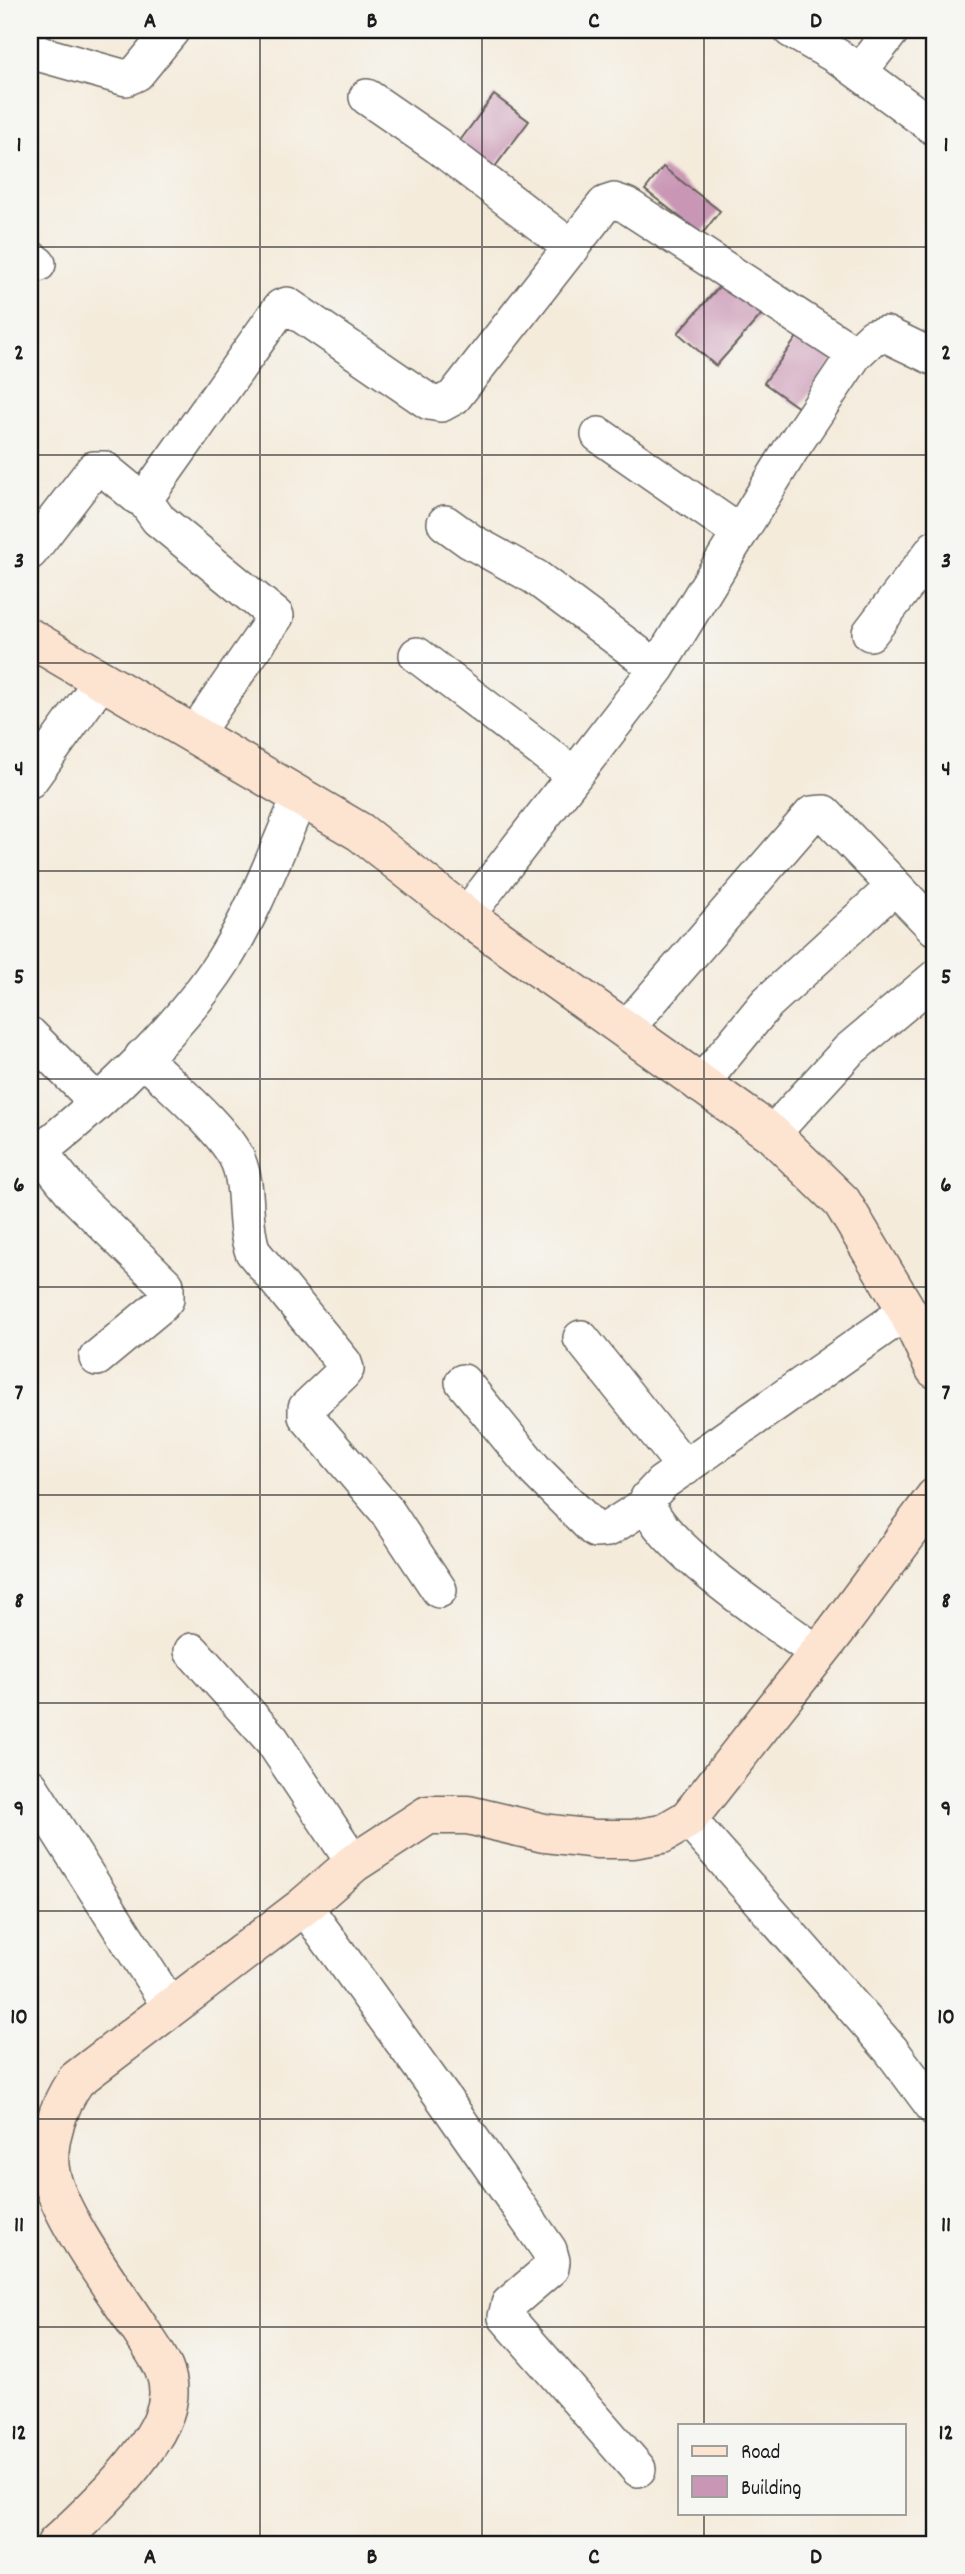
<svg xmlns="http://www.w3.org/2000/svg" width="965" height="2574" viewBox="0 0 965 2574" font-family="Dekko,sans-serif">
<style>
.building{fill:#ca96b5}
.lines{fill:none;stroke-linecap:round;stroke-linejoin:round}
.street-casing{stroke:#68645f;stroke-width:38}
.secondary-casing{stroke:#68645f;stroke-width:41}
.street{stroke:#fff;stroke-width:35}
.secondary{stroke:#fde4d1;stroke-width:38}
.grid{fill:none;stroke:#1c1c1c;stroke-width:2;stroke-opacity:0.55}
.neatline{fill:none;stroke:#1c1c1c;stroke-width:2.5}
.grid-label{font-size:23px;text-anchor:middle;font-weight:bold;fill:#1c1c1c}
</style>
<rect width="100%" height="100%" fill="#f6f6f2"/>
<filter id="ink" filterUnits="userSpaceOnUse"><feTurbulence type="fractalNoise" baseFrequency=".0143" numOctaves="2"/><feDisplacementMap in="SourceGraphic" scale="14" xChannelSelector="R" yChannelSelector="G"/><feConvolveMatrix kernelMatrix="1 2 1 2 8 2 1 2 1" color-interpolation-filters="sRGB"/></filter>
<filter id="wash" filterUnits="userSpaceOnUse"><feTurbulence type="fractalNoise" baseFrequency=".00686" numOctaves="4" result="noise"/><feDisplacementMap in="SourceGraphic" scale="28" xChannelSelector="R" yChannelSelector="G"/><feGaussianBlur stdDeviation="1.57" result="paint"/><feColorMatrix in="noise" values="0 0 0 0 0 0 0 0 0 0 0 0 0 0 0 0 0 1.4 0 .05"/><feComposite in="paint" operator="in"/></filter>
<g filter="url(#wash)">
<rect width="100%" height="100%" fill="#f4ebdb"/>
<g id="blocks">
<path class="building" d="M 494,95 L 529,121 L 494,168 L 459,142 Z
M 663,167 L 720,211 L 702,234 L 645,190 Z
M 724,281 L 762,314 L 716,366 L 678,333 Z
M 800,333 L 835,357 L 799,408 L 764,383 Z"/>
</g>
</g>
<g filter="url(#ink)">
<use href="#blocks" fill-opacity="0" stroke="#68645f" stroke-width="2"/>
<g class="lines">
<defs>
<path id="street" d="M 791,30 L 840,58 L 935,128
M 30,51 L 126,78 L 137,73 L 172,30
M 860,71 L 892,30
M 367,97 L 438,146 L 572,248
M 30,258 L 38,264
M 599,435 L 740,533
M 143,498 L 158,519 L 276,616 L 194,735
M 445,523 L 470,541 L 535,577 L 657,668
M 30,552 L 94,469 L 104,469 L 138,497 L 147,496 L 281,307 L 287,305 L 429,402 L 441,404 L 454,397 L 605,204 L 614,201 L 626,205 L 855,354
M 870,633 L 935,548
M 417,655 L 573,774
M 30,780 L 102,680
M 466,916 L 657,668 L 790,451 L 855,354 L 873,337 L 885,334 L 935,358
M 625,1030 L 812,814 L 824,813 L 935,928
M 30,1035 L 96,1101
M 142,1057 C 169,1084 224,1129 238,1161 C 250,1190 242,1223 253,1252 L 344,1363 L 346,1369 L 342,1374 L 306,1408 L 306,1416 L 386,1510 L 439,1590
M 700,1085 L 767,1003 L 894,887
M 772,1134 L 848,1051 L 935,978
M 39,1151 L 77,1198 L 166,1285 L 166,1299 L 161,1305 L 97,1358
M 30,1158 C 94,1111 180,1028 223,961 C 255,910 276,852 300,797
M 581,1338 L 685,1468
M 463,1382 L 536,1471 L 595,1530 L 608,1529 L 647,1504
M 192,1651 L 272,1740 L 354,1863
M 818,1653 C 786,1630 644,1536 648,1498 L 662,1483 L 907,1311
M 30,1786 L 171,2008
M 688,1819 L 891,2050 L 935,2109
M 304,1906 L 444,2099 L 549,2250 L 552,2261 L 551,2268 L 509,2304 L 506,2317 L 638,2469"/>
<path id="secondary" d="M 30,638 L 360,832 L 466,916 L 772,1134 L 842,1202 L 907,1311 L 935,1369
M 56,2544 C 90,2513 163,2445 168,2399 C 172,2372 154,2352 141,2331 C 116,2292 60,2218 51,2175 C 44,2145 59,2104 76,2080 L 304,1906 L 354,1863 L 428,1815 L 468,1815 L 544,1833 L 596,1839 L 633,1839 L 662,1834 L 688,1819 L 835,1632 L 935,1497"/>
</defs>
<use href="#street" class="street-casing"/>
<use href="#secondary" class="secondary-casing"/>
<use href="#street" class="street"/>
<use href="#secondary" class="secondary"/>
</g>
</g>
<path class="grid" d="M 260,30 L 260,2544M 482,30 L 482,2544M 704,30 L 704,2425M 30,247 L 935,247M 30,455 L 935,455M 30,663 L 935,663M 30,871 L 935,871M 30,1079 L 935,1079M 30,1287 L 935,1287M 30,1495 L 935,1495M 30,1703 L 935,1703M 30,1911 L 935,1911M 30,2119 L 935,2119M 30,2327 L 935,2327M 704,2513 L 704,2544"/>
<rect width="965" height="2574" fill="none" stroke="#f6f6f2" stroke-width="77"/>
<rect x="678" y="2424" width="228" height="91" fill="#f6f6f2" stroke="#9f9f9c" stroke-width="2"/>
<rect x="692" y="2446" width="35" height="10" fill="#fde4d1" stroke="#9f9f9c" stroke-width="2"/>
<text x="741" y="2458" font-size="21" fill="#1c1c1c">Road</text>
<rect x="692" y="2476" width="35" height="21" fill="#ca96b5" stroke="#9f9f9c" stroke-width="2"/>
<text x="741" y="2494" font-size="21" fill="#1c1c1c">Building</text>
<rect x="38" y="38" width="888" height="2498" class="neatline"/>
<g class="grid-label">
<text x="150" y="27">A</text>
<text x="372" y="27">B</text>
<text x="594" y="27">C</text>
<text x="816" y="27">D</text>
<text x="19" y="151">1</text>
<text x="946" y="151">1</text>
<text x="19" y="359">2</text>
<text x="946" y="359">2</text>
<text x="19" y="567">3</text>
<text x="946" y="567">3</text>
<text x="19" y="775">4</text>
<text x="946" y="775">4</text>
<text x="19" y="983">5</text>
<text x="946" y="983">5</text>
<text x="19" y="1191">6</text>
<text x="946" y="1191">6</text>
<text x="19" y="1399">7</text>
<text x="946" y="1399">7</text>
<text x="19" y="1607">8</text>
<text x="946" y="1607">8</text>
<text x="19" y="1815">9</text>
<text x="946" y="1815">9</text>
<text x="19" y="2023">10</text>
<text x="946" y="2023">10</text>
<text x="19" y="2231">11</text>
<text x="946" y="2231">11</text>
<text x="19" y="2439">12</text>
<text x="946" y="2439">12</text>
<text x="150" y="2563">A</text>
<text x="372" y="2563">B</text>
<text x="594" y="2563">C</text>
<text x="816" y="2563">D</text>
</g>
</svg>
